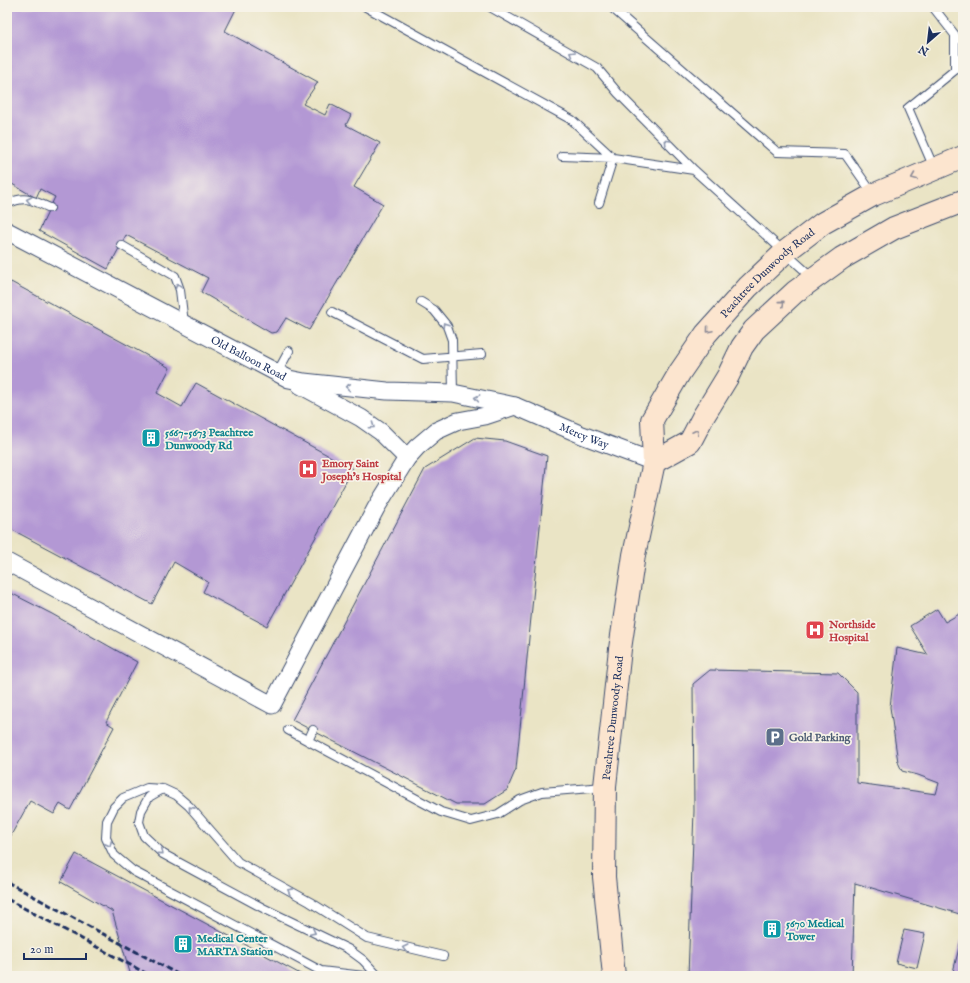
<svg xmlns="http://www.w3.org/2000/svg" width="970" height="983" viewBox="0 0 970 983" font-family="'IM FELL English',serif">
<style>
.building{fill:#b398d4}
.lines{fill:none;stroke-linecap:round;stroke-linejoin:round}
.service-casing{stroke:#3a4a6d;stroke-width:10}
.minor-casing{stroke:#3a4a6d;stroke-width:19}
.secondary-casing{stroke:#3a4a6d;stroke-width:24}
.service{stroke:#fff;stroke-width:8}
.minor{stroke:#fff;stroke-width:17}
.secondary{stroke:#fce5cf;stroke-width:22}
.rail{stroke:#1b2f5e;stroke-width:3;stroke-dasharray:6 3;stroke-linecap:butt}
.oneway{stroke:#8d97ae}
.oneway2{stroke:#8c8a96}
.labels{text-anchor:middle;stroke-width:3.5;stroke-linejoin:round;paint-order:stroke}
.street-label{font-size:11px;fill:#1b2f5e;stroke:#f7f3e8}
.culture-label{font-size:11px;font-weight:bold;fill:#0d838f;stroke:#f7f3e8;text-anchor:start}
.health-label{font-size:11px;font-weight:bold;fill:#be3a42;stroke:#f7f3e8;text-anchor:start}
.service-label{font-size:11px;font-weight:bold;fill:#4e5e75;stroke:#f7f3e8;text-anchor:start}
</style>
<rect width="100%" height="100%" fill="#f7f3e8"/>
<filter id="ink" filterUnits="userSpaceOnUse"><feTurbulence type="fractalNoise" baseFrequency=".025" numOctaves="2"/><feDisplacementMap in="SourceGraphic" scale="8" xChannelSelector="R" yChannelSelector="G"/><feConvolveMatrix kernelMatrix="1 2 1 2 8 2 1 2 1" color-interpolation-filters="sRGB"/></filter>
<filter id="wash" filterUnits="userSpaceOnUse"><feTurbulence type="fractalNoise" baseFrequency=".012" numOctaves="4" result="noise"/><feDisplacementMap in="SourceGraphic" scale="16" xChannelSelector="R" yChannelSelector="G"/><feGaussianBlur stdDeviation="0.9" result="paint"/><feColorMatrix in="noise" values="0 0 0 0 0 0 0 0 0 0 0 0 0 0 0 0 0 1.4 0 .05"/><feComposite in="paint" operator="in"/></filter>
<g filter="url(#wash)">
<rect width="100%" height="100%" fill="#eae4c5"/>
<g id="blocks">
<path class="building" d="M 7,7 L 237,7 L 225,31 L 318,82 L 303,104 L 325,115 L 330,104 L 351,115 L 346,125 L 380,143 L 354,187 L 383,204 L 309,330 L 286,318 L 277,332 L 271,333 L 201,292 L 208,278 L 126,235 L 108,269 L 39,231 L 55,197 L 40,189 L 36,198 L 7,181 Z
M 11,282 L 170,368 L 157,393 L 182,407 L 196,383 L 353,469 L 267,626 L 203,592 L 208,582 L 174,562 L 152,604 L 7,527 L 7,288 Z
M 475,438 L 505,441 L 547,456 L 516,769 L 507,790 L 485,804 L 456,804 L 292,720 L 425,469 Z
M 7,591 L 52,614 L 137,662 L 106,722 L 114,727 L 70,810 L 60,804 L 54,814 L 30,801 L 10,837 L 7,835 Z
M 937,609 L 945,622 L 963,612 L 963,915 L 855,883 L 852,976 L 688,976 L 694,811 L 693,684 L 710,670 L 838,673 L 857,692 L 857,783 L 936,794 L 939,783 L 918,775 L 902,771 L 898,762 L 890,707 L 897,648 L 928,655 L 910,626 Z
M 76,854 L 304,976 L 131,976 L 112,911 L 61,882 Z
M 904,930 L 925,934 L 917,968 L 896,963 Z
M 961,940 L 963,940 L 963,976 L 952,976 Z"/>
</g>
</g>
<g filter="url(#ink)">
<use href="#blocks" fill-opacity="0" stroke="#3a4a6d" stroke-width="1"/>
<g class="lines">
<defs>
<path id="service" d="M 366,7 L 572,120 L 613,158
M 490,7 L 597,68 L 618,93 L 694,170 L 813,278
M 611,7 L 777,152 L 845,154 L 873,194
M 933,7 L 955,35 L 955,70 L 908,108 L 934,168
M 562,156 L 613,158 L 694,170
M 599,203 L 613,158
M 7,204 C 25,195 32,200 50,208
M 121,245 L 175,276 L 180,290 L 184,323
M 421,302 L 434,310 L 447,326 L 452,340 L 453,393
M 332,312 L 423,359 L 482,354
M 277,373 L 289,351
M 288,730 L 441,812 L 471,821 L 498,814 L 520,800 L 542,792 L 604,787
M 308,741 L 313,730
M 163,789 L 149,797 L 141,811 L 139,822 L 144,836 L 163,854 L 263,908 L 348,949 L 363,960 L 378,976
M 364,976 L 321,971 L 133,871 L 114,855 L 106,838 L 107,821 L 114,807 L 123,798 L 147,788 L 163,789 L 176,795 L 189,806 L 238,862 L 310,902 L 367,938 L 443,956"/>
<g id="minor">
<path id="s1" d="M 7,231 L 289,379 L 304,382 L 387,391 L 453,393 L 515,406 L 582,435 L 654,462"/>
<path d="M 300,385 L 361,418 L 381,432 L 407,458"/>
<path d="M 7,562 L 272,705 L 376,508 L 407,458 L 417,447 L 436,431 L 458,421 L 485,416 L 515,406"/>
</g>
<g id="secondary">
<path d="M 654,462 L 690,442 L 703,417 L 728,376 L 742,347 L 754,330 L 795,292 L 842,258 L 894,228 L 963,201"/>
<path id="s2" d="M 614,976 L 604,877 L 605,786 L 620,649 L 634,555 L 654,462 L 652,420 L 680,372 L 706,334 L 748,287 L 785,252 L 823,223 L 873,195 L 963,157"/>
</g>
</defs>
<use href="#service" class="service-casing"/>
<use href="#minor" class="minor-casing"/>
<use href="#secondary" class="secondary-casing"/>
<use href="#service" class="service"/>
<use href="#minor" class="minor"/>
<use href="#secondary" class="secondary"/>
<path class="rail" d="M 7,882 L 181,976
M 7,899 L 151,976"/>
</g>
<defs><path id="oneway-chevron" d="M-2-3.5L2.5 0L-2 3.5" fill="none" stroke-width="1.6" stroke-linecap="round" stroke-linejoin="round"/></defs>
<g class="oneway">
<use href="#oneway-chevron" transform="translate(572 54) rotate(-150)"/>
<use href="#oneway-chevron" transform="translate(667 142) rotate(-134)"/>
<use href="#oneway-chevron" transform="translate(29 200) rotate(-169)"/>
<use href="#oneway-chevron" transform="translate(178 286) rotate(-108)"/>
<use href="#oneway-chevron" transform="translate(445 325) rotate(-122)"/>
<use href="#oneway-chevron" transform="translate(348 387) rotate(-174)"/>
<use href="#oneway-chevron" transform="translate(477 398) rotate(-169)"/>
<use href="#oneway-chevron" transform="translate(372 426) rotate(35)"/>
<use href="#oneway-chevron" transform="translate(191 809) rotate(-132)"/>
<use href="#oneway-chevron" transform="translate(109 844) rotate(65)"/>
<use href="#oneway-chevron" transform="translate(161 852) rotate(40)"/>
<use href="#oneway-chevron" transform="translate(290 891) rotate(-151)"/>
<use href="#oneway-chevron" transform="translate(313 932) rotate(26)"/>
<use href="#oneway-chevron" transform="translate(405 948) rotate(-166)"/>
</g>
<g class="oneway2">
<use href="#oneway-chevron" transform="translate(914 177) rotate(158)"/>
<use href="#oneway-chevron" transform="translate(782 303) rotate(-41)"/>
<use href="#oneway-chevron" transform="translate(709 330) rotate(130)"/>
<use href="#oneway-chevron" transform="translate(696 432) rotate(-64)"/>
</g>
</g>
<defs>
<symbol id="building-square" viewBox="-11 -11 22 22"><rect x="-9" y="-9" width="18" height="18" rx="4" fill="#0f9aa8" stroke="#f7f3e8"/><path d="M-4-6H4V6H1V3H-1V6H-4ZM-2.5-4.3h1.7v1.8h-1.7ZM.8-4.3h1.7v1.8H.8ZM-2.5-1h1.7V.8h-1.7ZM.8-1h1.7V.8H.8Z" fill="#fff"/></symbol>
<symbol id="hospital-square" viewBox="-11 -11 22 22"><rect x="-9" y="-9" width="18" height="18" rx="4" fill="#e0444e" stroke="#f7f3e8"/><path d="M-5-5h3v3.5h4V-5h3V5h-3V1.5h-4V5h-3Z" fill="#fff"/></symbol>
<symbol id="parking-square" viewBox="-11 -11 22 22"><rect x="-9" y="-9" width="18" height="18" rx="4" fill="#5c6f8a" stroke="#f7f3e8"/><path d="M-3.5-5.5H1a3.5 3.5 0 0 1 0 7H-1V5.5H-3.5ZM-1-3.4V-.6H.8a1.4 1.4 0 0 0 0-2.8Z" fill="#fff"/></symbol>
</defs>
<g fill-rule="evenodd">
<use href="#building-square" x="140" y="427" width="22" height="22"/>
<use href="#hospital-square" x="297" y="458" width="22" height="22"/>
<use href="#hospital-square" x="804" y="619" width="22" height="22"/>
<use href="#parking-square" x="764" y="726" width="22" height="22"/>
<use href="#building-square" x="761" y="918" width="22" height="22"/>
<use href="#building-square" x="172" y="933" width="22" height="22"/>
</g>
<g class="labels">
<g class="street-label">
<text dy="4" stroke="none"><textPath href="#s2" startOffset="749">Peachtree Dunwoody Road</textPath></text>
<text dy="4" stroke="none"><textPath href="#s1" startOffset="273">Old Balloon Road</textPath></text>
<text dy="4" stroke="none"><textPath href="#s1" startOffset="622">Mercy Way</textPath></text>
<text dy="4" stroke="none"><textPath href="#s2" startOffset="259">Peachtree Dunwoody Road</textPath></text>
</g>
<g class="culture-label">
<text x="165" y="436">5667-5673 Peachtree<tspan x="165" dy="13">Dunwoody Rd</tspan></text>
<text x="786" y="927">5670 Medical<tspan x="786" dy="13">Tower</tspan></text>
<text x="197" y="942">Medical Center<tspan x="197" dy="13">MARTA Station</tspan></text>
</g>
<g class="health-label">
<text x="322" y="467">Emory Saint<tspan x="322" dy="13">Joseph's Hospital</tspan></text>
<text x="829" y="628">Northside<tspan x="829" dy="13">Hospital</tspan></text>
</g>
<g class="service-label">
<text x="789" y="741">Gold Parking</text>
</g>
</g>
<rect width="970" height="983" fill="none" stroke="#f7f3e8" stroke-width="24"/>
<g transform="translate(928 42) rotate(208)" stroke="#f7f3e8" stroke-width="3" paint-order="stroke">
<path d="M0-3L7 15L0 10L-7 15Z" fill="#1b2f5e"/>
<text y="-6" font-size="11" font-weight="bold" text-anchor="middle" fill="#1b2f5e">N</text>
</g>
<path d="M24 953v6h62v-6" fill="none" stroke="#1b2f5e" stroke-width="2"/>
<text x="30" y="953" font-size="12" fill="#1b2f5e" stroke="#f7f3e8" stroke-width="3" paint-order="stroke">20 m</text>
</svg>
